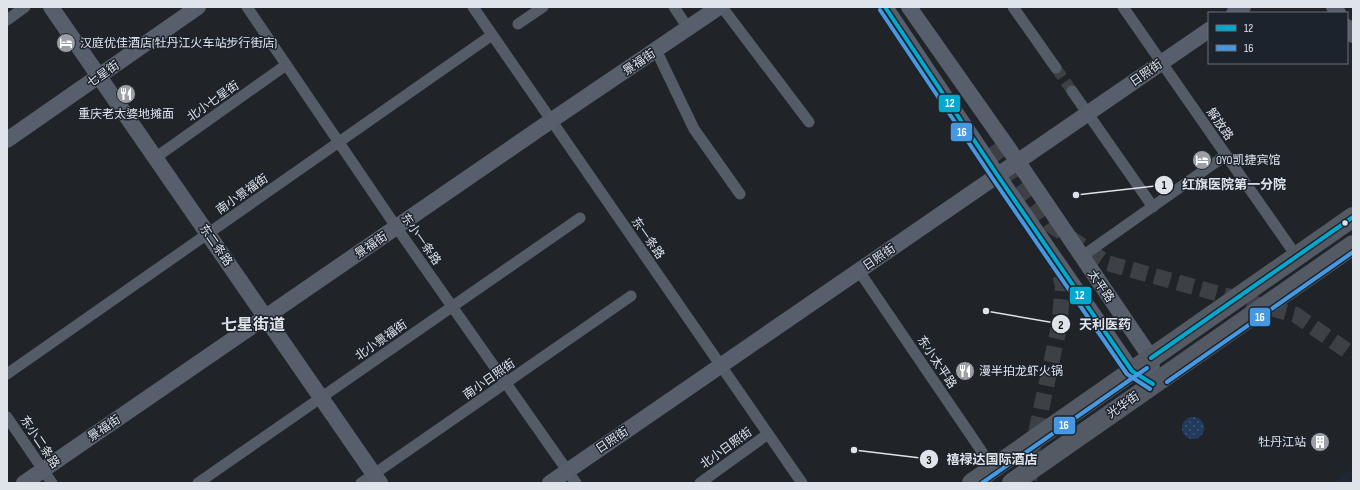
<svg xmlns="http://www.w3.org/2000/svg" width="1360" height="490" viewBox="0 0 1360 490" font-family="'Sofia Sans Condensed','Noto Sans SC',sans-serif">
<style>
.built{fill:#1e2734}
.grass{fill:url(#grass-dots)}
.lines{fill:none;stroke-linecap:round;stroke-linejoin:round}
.street-tunnel{stroke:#3d4145;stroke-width:11;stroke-dasharray:11 5.5;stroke-linecap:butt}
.secondary-tunnel{stroke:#3d4145;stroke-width:16;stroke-dasharray:16 8;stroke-linecap:butt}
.street{stroke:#545c68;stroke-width:11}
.secondary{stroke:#565f6b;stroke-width:16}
.highway{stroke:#535a64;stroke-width:20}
.bus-1-casing{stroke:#1c232c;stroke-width:7}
.bus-2-casing{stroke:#1c232c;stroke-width:7}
.bus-1{stroke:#00a9ce;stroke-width:4}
.bus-2{stroke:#4699e1;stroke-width:4}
.bus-dot{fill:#dfe3ea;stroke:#1c232c;stroke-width:1.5}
.labels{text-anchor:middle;stroke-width:3;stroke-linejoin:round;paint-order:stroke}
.poi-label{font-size:12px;fill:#dfe3ea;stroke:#1c232c;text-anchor:start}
.street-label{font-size:12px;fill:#dfe3ea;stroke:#1c232c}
.district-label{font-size:16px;font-weight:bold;fill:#dfe3ea;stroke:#1c232c}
.leader{fill:none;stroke:#dfe3ea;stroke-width:1.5}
.callout-dot{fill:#dfe3ea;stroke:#1c232c;stroke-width:1.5}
.mark-label{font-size:12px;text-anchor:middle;font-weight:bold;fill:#111}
.callout-label{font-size:13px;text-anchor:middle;font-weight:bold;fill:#dfe3ea;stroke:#1c232c;stroke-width:3;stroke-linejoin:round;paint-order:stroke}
.line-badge{stroke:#1c232c;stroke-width:1.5}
.badge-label{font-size:11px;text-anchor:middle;font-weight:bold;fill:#fff}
</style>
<defs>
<pattern id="grass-dots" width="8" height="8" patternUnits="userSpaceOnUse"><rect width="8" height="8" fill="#213a5e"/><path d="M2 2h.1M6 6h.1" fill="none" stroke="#415675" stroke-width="1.8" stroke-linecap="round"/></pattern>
</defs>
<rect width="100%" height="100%" fill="#202428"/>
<path class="built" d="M 1353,468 L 1353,483 L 1332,483 Z"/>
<path class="grass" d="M1182 428a11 11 0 1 1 22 0a11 11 0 1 1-22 0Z"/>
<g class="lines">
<path class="street-tunnel" d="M 1056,68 L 1072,91"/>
<path class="secondary-tunnel" d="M 993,145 L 1051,225 L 1107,263 L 1296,315 L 1353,355
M 1029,480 L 1031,456 L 1059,327 L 1063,286 L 1057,263"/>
<path class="street" d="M 247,7 L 397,228 L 576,483
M 473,7 L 802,483
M 674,7 L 688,28
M 722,7 L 809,122
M 1013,7 L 1056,68
M 1123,7 L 1297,257
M 7,20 L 25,7
M 518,24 L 543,7
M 656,50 L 694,129 L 740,194
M 1072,91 L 1153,207
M 155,158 L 286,65
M 1081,257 L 1226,155
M 859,271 L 993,468
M 7,374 L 492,35
M 7,417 L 52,483
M 198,483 L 580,218
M 361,483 L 631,296
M 700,483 L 768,434"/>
<path class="secondary" d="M 51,7 L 380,483
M 885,7 L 998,176 L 1132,371 L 1153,384
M 909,7 L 1018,162 L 1151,358 L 1152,370
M 1334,7 L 1338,13
M 1234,13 L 1243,7
M 1347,27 L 1353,35
M 7,140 L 198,7
M 24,483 L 552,120 L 719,7
M 550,483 L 1209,30"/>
<path class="highway" d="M 972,483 L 1353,217
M 1012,483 L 1353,245"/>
<defs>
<path id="bus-1" d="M 885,7 L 998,176 L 1132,371 L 1153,384
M 1151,358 L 1353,217"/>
<path id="bus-2" d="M 880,10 L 993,179 L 1127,374 L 1150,389
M 1167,382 L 1353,252
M 982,483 L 1147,368"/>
</defs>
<use href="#bus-1" class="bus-1-casing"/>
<use href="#bus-2" class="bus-2-casing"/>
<use href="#bus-1" class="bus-1"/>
<use href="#bus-2" class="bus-2"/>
</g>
<defs>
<symbol id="hotel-disc" viewBox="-11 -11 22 22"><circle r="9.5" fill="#9ca0a6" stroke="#1c232c"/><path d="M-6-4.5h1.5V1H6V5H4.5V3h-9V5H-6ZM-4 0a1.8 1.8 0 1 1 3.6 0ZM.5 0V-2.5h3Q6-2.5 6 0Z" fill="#fff"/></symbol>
<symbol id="restaurant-disc" viewBox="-11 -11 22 22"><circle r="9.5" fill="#9ca0a6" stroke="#1c232c"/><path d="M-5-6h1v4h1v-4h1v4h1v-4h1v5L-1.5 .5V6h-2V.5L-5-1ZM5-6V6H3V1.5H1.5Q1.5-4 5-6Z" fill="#fff"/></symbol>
<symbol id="building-disc" viewBox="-11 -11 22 22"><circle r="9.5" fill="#9ca0a6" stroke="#1c232c"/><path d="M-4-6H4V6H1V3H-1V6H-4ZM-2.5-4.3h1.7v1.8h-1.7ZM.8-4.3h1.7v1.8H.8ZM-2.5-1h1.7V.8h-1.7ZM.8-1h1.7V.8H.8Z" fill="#fff"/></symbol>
</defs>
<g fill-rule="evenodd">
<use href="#hotel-disc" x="55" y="32" width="22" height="22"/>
<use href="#restaurant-disc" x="115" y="83" width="22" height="22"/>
<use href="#hotel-disc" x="1191" y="149" width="22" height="22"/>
<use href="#restaurant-disc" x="954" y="360" width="22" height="22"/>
<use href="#building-disc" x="1309" y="431" width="22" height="22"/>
</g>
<circle class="bus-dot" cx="1345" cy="223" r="3.5"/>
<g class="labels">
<g class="poi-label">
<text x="80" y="47">汉庭优佳酒店(牡丹江火车站步行街店)</text>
<text x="126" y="118" text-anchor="middle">重庆老太婆地摊面</text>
<text x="1216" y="164">OYO凯捷宾馆</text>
<text x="979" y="375">漫半拍龙虾火锅</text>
<text x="1306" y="446" text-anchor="end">牡丹江站</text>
</g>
<g class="street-label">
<text transform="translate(639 62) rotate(-34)" y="4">景福街</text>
<text transform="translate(1146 73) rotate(-35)" y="4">日照街</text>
<text transform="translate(103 74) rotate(-35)" y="4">七星街</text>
<text transform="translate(213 101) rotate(-35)" y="4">北小七星街</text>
<text transform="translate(1220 124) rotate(55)" y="4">解放路</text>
<text transform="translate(242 194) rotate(-35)" y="4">南小景福街</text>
<text transform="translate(648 238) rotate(55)" y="4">东一条路</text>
<text transform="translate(421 239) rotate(55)" y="4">东小一条路</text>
<text transform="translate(216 245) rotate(55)" y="4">东二条路</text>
<text transform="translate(371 245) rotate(-34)" y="4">景福街</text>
<text transform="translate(879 257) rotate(-34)" y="4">日照街</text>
<text transform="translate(1101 286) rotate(55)" y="4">太平路</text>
<text transform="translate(381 340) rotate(-35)" y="4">北小景福街</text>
<text transform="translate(937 362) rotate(56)" y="4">东小太平路</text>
<text transform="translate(489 379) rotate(-35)" y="4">南小日照街</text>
<text transform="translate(1123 405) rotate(-35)" y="4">光华街</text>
<text transform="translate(104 428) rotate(-34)" y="4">景福街</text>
<text transform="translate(612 440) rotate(-34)" y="4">日照街</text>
<text transform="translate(40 442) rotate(56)" y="4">东小二条路</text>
<text transform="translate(726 448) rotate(-36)" y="4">北小日照街</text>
</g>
<g class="district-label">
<text x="253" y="330">七星街道</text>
</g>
</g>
<path class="leader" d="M1076 195L1164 185M986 311L1061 324M854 450L929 459"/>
<g class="callout-dot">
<circle cx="1076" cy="195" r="4"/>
<circle cx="986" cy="311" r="4"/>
<circle cx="854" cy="450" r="4"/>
<circle cx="1164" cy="185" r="10"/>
<circle cx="1061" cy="324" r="10"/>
<circle cx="929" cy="459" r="10"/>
</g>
<g class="mark-label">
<text x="1164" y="189">1</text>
<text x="1061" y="329">2</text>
<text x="929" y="464">3</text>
</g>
<g class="callout-label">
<text x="1234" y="189">红旗医院第一分院</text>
<text x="1105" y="329">天利医药</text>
<text x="992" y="464">禧禄达国际酒店</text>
</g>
<g class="line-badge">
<rect x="938" y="94" width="23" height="19" rx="4" fill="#00a9ce"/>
<rect x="950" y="122" width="23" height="20" rx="4" fill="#4699e1"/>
<rect x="1069" y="286" width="23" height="19" rx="4" fill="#00a9ce"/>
<rect x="1249" y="307" width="22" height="20" rx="4" fill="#4699e1"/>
<rect x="1053" y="416" width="23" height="19" rx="4" fill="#4699e1"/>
</g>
<g class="badge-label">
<text x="950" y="107">12</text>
<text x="962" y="136">16</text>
<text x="1080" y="299">12</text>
<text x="1260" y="321">16</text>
<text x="1064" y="429">16</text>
</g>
<rect width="1360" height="490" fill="none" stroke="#dfe3ea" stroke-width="16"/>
<rect x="1208" y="12" width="140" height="52" fill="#1c232c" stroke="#6a7078"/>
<rect x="1216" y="25" width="20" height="6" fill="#00a9ce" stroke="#6a7078"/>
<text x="1244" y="32" font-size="12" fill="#dfe3ea">12</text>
<rect x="1216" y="45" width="20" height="6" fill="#4699e1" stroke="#6a7078"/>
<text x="1244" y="52" font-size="12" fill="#dfe3ea">16</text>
</svg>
